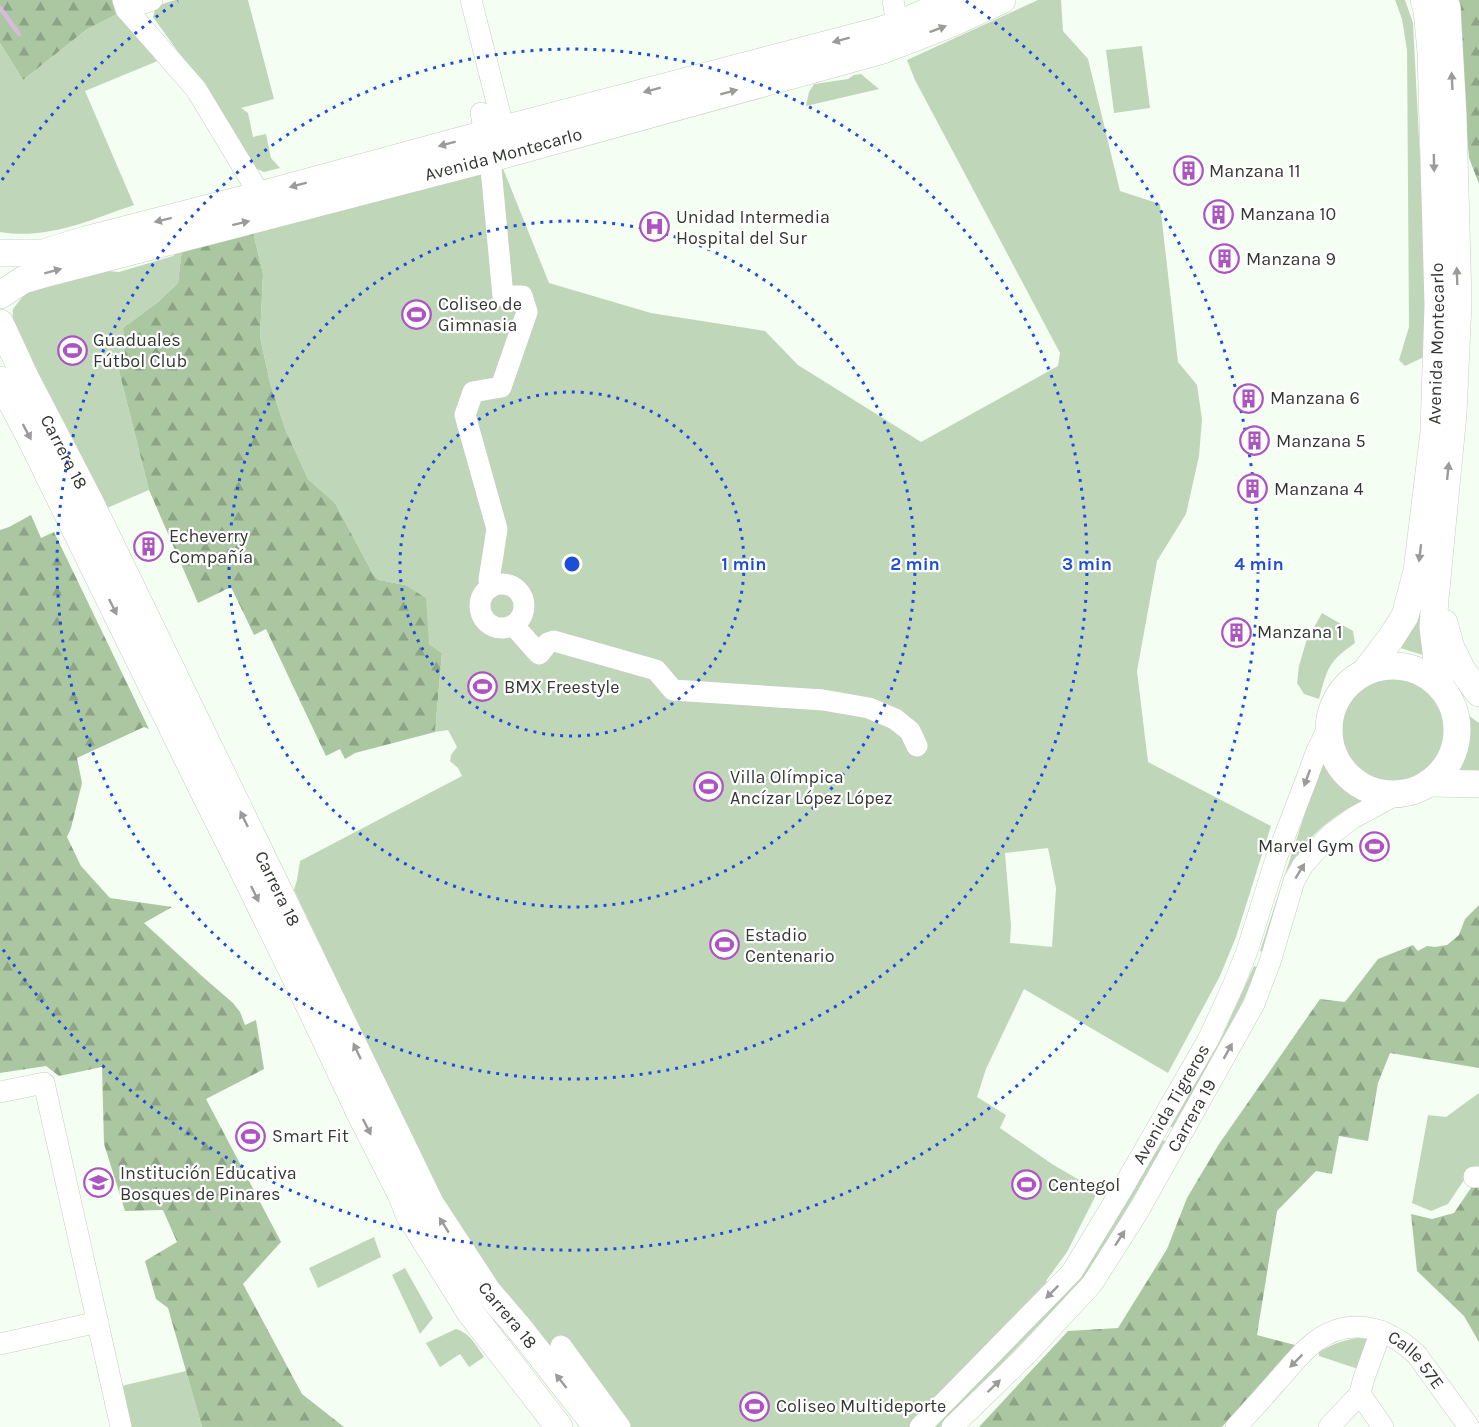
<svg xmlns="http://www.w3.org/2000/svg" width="1479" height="1427" viewBox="0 0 1479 1427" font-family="Karla,sans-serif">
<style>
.green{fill:#bfd7b8;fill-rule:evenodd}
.forest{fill:url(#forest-firs)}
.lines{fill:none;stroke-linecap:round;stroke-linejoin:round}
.stream{stroke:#d8badf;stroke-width:4.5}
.minor-casing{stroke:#c5cec2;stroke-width:22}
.major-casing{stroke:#c5cec2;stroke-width:28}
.minor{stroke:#fff;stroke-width:21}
.major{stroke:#fff;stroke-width:27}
.oneway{fill:#9a9c99}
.ring{fill:none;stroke:#1d4ed8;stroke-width:3;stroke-dasharray:3 6}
.labels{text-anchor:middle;stroke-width:4.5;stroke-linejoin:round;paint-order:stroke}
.street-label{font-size:18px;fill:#343833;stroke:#fff}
.poi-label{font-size:18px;fill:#343833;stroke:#fff;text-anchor:start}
.centre{fill:#1d4ed8;stroke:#fff;stroke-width:3}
.ring-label{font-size:18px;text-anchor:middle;font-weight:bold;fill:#1d4ed8;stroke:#fff;stroke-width:4.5;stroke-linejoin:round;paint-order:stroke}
</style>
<defs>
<pattern id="forest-firs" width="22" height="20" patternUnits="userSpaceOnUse" patternTransform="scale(1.5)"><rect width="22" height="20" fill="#abc7a2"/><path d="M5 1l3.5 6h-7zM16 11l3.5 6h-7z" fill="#8ca385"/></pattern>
</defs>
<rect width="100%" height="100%" fill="#f5fef2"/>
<path class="green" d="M 175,0 L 248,0 L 274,99 L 241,108 L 248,113 L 253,137 L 266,134 L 271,158 L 280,168 L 264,172 L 257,169 L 223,114 L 153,17 L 156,6 Z
M 1038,0 L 1061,0 L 1063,31 L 1088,59 L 1120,191 L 1160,204 L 1178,362 L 1197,385 L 1202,419 L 1199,456 L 1186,514 L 1157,561 L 1137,671 L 1148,762 L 1271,826 L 1236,937 L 1220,976 L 1168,1073 L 1024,989 L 986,1069 L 977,1097 L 1006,1115 L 1000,1128 L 1052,1164 L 1098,1191 L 1067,1252 L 1046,1281 L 1055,1288 L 920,1427 L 603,1427 L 474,1252 L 444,1203 L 400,1113 L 294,890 L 297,880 L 300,861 L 462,776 L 458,768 L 450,761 L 451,755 L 457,747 L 448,730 L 435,732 L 442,653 L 429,644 L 427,634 L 405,585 L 379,580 L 373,574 L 335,503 L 308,479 L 286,431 L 270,383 L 260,337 L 263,274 L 253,232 L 315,218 L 316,204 L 498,156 L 549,283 L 651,313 L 765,331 L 798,365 L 921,442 L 1058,366 L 1060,353 L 915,80 L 907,60 ZM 1048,848 L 1056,888 L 1052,947 L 1010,943 L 1011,925 L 1005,853 Z
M 1395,0 L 1405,0 L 1413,23 L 1422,196 L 1426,356 L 1405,366 L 1399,360 L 1409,327 L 1407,50 L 1402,19 Z
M 119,13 L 160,60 L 85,91 L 134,205 C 90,220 48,240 0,232 L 0,43 L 23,80 L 86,30 Z
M 1142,46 L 1150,108 L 1114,113 L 1106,50 Z
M 861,74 L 879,89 L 806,106 L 809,92 L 814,84 L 848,79 L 854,75 Z
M 182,248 L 178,283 L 158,302 L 123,328 L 125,355 L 119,371 L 149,490 L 100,511 L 12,329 L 13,309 L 27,291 L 97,270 L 119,272 L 173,256 Z
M 1420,589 L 1429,657 L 1394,646 Z
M 1322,613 L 1353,631 L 1355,643 C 1328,662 1328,667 1319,699 L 1304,694 L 1297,683 L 1299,666 L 1306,642 Z
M1338 730a55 55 0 1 1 110 0a55 55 0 1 1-110 0Z
M 1468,715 L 1479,723 L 1479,773 L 1458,771 C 1467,753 1469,736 1468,715 Z
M 1323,758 C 1329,768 1334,778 1343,786 C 1349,791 1357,794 1362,801 C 1339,813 1316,828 1301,851 C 1294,863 1290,877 1285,891 C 1278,911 1271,932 1264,953 L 1260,951 Z
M 1254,966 L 1258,967 L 1244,999 L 1220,1049 L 1173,1128 L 1170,1126 L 1220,1041 Z
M 1479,1093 L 1479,1168 L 1472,1168 L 1448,1204 L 1431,1211 L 1412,1203 L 1428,1115 L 1446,1117 Z
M 1162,1139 L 1166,1142 L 1100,1254 L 1081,1282 L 940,1427 L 933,1427 L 1065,1292 Z
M 374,1237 L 381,1257 L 318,1288 L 309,1268 Z
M 405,1268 L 433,1318 L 420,1334 L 392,1275 Z
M 456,1329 C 470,1333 476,1345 484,1357 L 469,1367 L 460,1354 L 440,1367 L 426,1343 Z
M 1358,1338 L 1370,1339 L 1361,1370 L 1319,1356 L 1319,1352 C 1333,1344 1343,1340 1358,1338 Z
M 186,1371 L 202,1427 L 130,1427 L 121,1386 Z"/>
<path class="forest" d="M 0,0 L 114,0 L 119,13 L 86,30 L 23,80 L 0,43 Z
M 1452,0 L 1479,0 L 1479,184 L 1469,158 L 1456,13 Z
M 253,232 L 263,274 L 260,337 L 270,383 L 286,431 L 308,479 L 335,503 L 373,574 L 379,580 L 405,585 L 426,598 L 429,644 L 442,653 L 435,732 L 355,753 L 345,759 L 340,749 L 326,756 L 266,629 L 254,635 L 231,587 L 198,603 L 149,490 L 119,371 L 125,355 L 123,328 L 158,302 L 178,283 L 182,248 Z
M 31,515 L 41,538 L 54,532 L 149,729 L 144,727 L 77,758 L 82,783 L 71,828 L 67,837 L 81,866 L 110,898 L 172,907 L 144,923 L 203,977 L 233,1003 L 240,1012 L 245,1025 L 256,1020 L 264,1069 L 206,1099 L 281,1242 L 243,1284 L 302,1394 L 344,1427 L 202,1427 L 168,1308 L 156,1299 L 145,1261 L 177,1242 L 163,1210 L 125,1211 L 104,1144 L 102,1067 L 59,1076 L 46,1066 L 0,1073 L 0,530 L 9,527 Z
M 1479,905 L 1479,1068 L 1390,1053 L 1378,1083 L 1368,1141 L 1339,1136 L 1332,1174 L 1316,1171 L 1277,1211 L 1257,1335 L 1295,1345 L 1222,1427 L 979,1427 L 1068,1331 L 1118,1328 L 1167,1249 L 1187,1198 L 1219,1144 L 1320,999 L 1345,1002 L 1378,959 L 1413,945 L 1418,951 L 1427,946 L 1435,947 L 1447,945 L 1459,935 L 1465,919 Z
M 1479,1181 L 1479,1342 L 1464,1316 L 1417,1271 L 1411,1214 L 1432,1219 L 1454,1213 L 1475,1182 Z"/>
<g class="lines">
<path class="stream" d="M 0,8 L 19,34"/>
<defs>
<g id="minor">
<path d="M 123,0 L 126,9 L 196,89 L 260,195"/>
<path d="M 471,0 L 507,142"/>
<path d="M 893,0 L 897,25"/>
<path d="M 126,9 L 152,0"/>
<path d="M 481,113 L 490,158 L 503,296 L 522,296 L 527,312 L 501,387 L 473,392 L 465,415 L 497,529 L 489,580 L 491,587"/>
<circle cx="502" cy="606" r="22"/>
<path d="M 514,626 L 539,654 L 548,643 L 554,641 L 656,670 L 673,690 L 823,700 L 869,708 L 895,719 L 910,731 L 917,746"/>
<path d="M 0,1092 L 44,1083 L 121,1427"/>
<path d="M 1474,1177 L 1479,1177"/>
<path d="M 1381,1331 L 1363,1381 L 1360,1394 L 1383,1427"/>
<path d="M 0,1344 L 98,1322"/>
<path d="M 561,1346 L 620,1427"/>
<path id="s1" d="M 920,1427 L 1072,1272 L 1121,1191 L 1208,1040 L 1233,986 L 1247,951 L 1277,856 L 1307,778 L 1316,753 L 1330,724"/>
<path id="s2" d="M 952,1427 L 1026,1355 L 1092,1284 L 1139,1210 L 1254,1004 L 1270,962 L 1294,881 L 1303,865 L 1330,835 L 1353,818 L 1397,794"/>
<path id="s3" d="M 1236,1427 C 1251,1411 1265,1395 1280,1378 C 1291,1366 1302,1351 1316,1341 C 1350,1316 1388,1327 1417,1355 L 1469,1427"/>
<path d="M 1329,1427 L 1360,1394"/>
</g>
<g id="major">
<path d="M 0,253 L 43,253 L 85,240 L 260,195 L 485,134 L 878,31 L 897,25 L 954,0"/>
<path id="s4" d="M 0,295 L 23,280 L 40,275 L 510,153 L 883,50 L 950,24 L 1002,0"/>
<path id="s5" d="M 0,323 L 25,377 L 89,500 L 430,1203 L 488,1292 L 519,1328 L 597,1427"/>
<path d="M 0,380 L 31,439 L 203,790 L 241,866 L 315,1017 L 360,1113 L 402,1196 L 409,1214 L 470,1312 L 559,1427"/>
<path d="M 1444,623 L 1451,648 L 1462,670 L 1479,693"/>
<circle cx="1393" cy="730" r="64"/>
<path id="s6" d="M 1365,672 L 1391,638 L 1405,616 L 1417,571 L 1434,432 L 1438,305 L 1431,52 L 1427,10 L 1424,0"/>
<path d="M 1440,686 L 1433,627 L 1435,599 L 1453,414 L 1458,302 L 1453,116 L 1447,8 L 1444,0"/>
<path d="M 1429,783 L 1479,784"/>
</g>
</defs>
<use href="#minor" class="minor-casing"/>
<use href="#major" class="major-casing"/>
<use href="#minor" class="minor"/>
<use href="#major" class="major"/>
</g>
<defs><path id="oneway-solid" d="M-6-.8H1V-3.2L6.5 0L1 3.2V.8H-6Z" transform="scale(1.5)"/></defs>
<g class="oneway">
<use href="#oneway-solid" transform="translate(938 29) rotate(-21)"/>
<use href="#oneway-solid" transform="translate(841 40) rotate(165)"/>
<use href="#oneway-solid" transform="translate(1452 81) rotate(-93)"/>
<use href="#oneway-solid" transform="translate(652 90) rotate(165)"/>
<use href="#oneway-solid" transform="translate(729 92) rotate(-15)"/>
<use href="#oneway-solid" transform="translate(447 144) rotate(165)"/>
<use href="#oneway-solid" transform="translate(1434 163) rotate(89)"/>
<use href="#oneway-solid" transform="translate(298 185) rotate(165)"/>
<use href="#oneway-solid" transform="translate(163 220) rotate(166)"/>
<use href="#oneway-solid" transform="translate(241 223) rotate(-14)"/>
<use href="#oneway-solid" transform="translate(53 271) rotate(-15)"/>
<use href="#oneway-solid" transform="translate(1457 276) rotate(-92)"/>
<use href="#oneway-solid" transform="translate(27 432) rotate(62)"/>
<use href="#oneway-solid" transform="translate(1448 471) rotate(-84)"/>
<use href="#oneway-solid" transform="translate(1420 553) rotate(97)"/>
<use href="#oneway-solid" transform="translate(113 607) rotate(64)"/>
<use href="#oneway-solid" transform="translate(1307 778) rotate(110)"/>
<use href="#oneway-solid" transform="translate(244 819) rotate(-116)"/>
<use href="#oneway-solid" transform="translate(1300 871) rotate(-59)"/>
<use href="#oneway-solid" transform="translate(255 894) rotate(64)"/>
<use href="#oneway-solid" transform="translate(357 1051) rotate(-115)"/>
<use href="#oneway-solid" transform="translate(1228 1051) rotate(-61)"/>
<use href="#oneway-solid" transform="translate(367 1127) rotate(63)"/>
<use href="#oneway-solid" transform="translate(444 1225) rotate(-122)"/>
<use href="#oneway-solid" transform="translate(1120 1238) rotate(-57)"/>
<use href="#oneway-solid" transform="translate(1052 1292) rotate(135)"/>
<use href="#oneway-solid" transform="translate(1296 1361) rotate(135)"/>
<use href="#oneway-solid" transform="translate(561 1381) rotate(-128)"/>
<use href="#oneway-solid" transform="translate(994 1386) rotate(-44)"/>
</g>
<g class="ring">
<circle cx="572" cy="564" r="172"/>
<circle cx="572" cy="564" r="343"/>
<circle cx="572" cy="564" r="515"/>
<path d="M2 180A687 687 0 0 1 178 1M966 1A687 687 0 1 1 2 948"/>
</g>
<defs>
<symbol id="building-ring" viewBox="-11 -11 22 22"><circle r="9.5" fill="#fff" stroke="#ac55c2" stroke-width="1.5"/><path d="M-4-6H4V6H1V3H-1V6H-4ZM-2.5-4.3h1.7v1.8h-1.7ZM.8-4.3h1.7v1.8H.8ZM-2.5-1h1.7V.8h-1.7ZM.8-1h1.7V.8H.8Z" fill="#ac55c2"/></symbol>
<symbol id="hospital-ring" viewBox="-11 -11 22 22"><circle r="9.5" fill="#fff" stroke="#ac55c2" stroke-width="1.5"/><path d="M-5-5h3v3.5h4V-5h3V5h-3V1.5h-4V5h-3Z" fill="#ac55c2"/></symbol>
<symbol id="stadium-ring" viewBox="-11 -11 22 22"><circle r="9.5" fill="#fff" stroke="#ac55c2" stroke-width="1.5"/><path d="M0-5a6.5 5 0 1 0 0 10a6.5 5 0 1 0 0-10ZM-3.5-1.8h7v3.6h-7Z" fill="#ac55c2"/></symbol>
<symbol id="university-ring" viewBox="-11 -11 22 22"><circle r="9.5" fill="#fff" stroke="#ac55c2" stroke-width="1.5"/><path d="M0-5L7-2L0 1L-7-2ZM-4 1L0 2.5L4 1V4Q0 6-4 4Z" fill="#ac55c2"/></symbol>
</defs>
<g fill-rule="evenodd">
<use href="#building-ring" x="1172" y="154" width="33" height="33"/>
<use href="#building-ring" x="1202" y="198" width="33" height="33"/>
<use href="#hospital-ring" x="638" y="210" width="33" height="33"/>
<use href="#building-ring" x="1208" y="242" width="33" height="33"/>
<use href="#stadium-ring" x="400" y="298" width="33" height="33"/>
<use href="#stadium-ring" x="56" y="334" width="33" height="33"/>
<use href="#building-ring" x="1232" y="382" width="33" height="33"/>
<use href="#building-ring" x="1238" y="424" width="33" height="33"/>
<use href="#building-ring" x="1236" y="472" width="33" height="33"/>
<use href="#building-ring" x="132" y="530" width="33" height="33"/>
<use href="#building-ring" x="1220" y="616" width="33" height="33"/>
<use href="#stadium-ring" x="466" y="670" width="33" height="33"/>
<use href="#stadium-ring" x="692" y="770" width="33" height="33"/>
<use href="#stadium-ring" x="1358" y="830" width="33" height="33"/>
<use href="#stadium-ring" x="708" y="928" width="33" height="33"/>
<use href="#stadium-ring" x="234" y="1120" width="33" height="33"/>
<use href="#university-ring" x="82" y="1166" width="33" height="33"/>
<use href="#stadium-ring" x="1010" y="1168" width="33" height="33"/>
<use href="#stadium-ring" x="738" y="1390" width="33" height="33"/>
</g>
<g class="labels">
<g class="street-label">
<text dy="6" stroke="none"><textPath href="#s4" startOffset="524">Avenida Montecarlo</textPath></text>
<text dy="6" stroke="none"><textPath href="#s6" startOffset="344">Avenida Montecarlo</textPath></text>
<text dy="6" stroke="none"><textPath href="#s5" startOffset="144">Carrera 18</textPath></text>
<text dy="6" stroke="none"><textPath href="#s5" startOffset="630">Carrera 18</textPath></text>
<text dy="6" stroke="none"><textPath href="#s1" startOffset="412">Avenida Tigreros</textPath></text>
<text dy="6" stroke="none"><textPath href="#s2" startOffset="396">Carrera 19</textPath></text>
<text dy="6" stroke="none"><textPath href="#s5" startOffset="1116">Carrera 18</textPath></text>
<text dy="6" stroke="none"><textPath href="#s3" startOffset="232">Calle 57E</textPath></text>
</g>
<g class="poi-label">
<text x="1209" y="177">Manzana 11</text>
<text x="1240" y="220">Manzana 10</text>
<text x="676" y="223">Unidad Intermedia<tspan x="676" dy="21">Hospital del Sur</tspan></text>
<text x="1246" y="265">Manzana 9</text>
<text x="438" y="310">Coliseo de<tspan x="438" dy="21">Gimnasia</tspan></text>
<text x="93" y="346">Guaduales<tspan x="93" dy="21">Fútbol Club</tspan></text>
<text x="1270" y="404">Manzana 6</text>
<text x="1276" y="447">Manzana 5</text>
<text x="1274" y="495">Manzana 4</text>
<text x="169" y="542">Echeverry<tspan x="169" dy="21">Compañía</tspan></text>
<text x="1257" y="638">Manzana 1</text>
<text x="504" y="693">BMX Freestyle</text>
<text x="730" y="783">Villa Olímpica<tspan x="730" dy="21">Ancízar López López</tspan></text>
<text x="1354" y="852" text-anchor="end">Marvel Gym</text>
<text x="745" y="941">Estadio<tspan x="745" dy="21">Centenario</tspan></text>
<text x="272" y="1142">Smart Fit</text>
<text x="120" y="1179">Institución Educativa<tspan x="120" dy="21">Bosques de Pinares</tspan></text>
<text x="1048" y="1191">Centegol</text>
<text x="776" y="1412">Coliseo Multideporte</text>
</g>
</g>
<circle cx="572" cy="564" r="9" class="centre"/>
<g class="ring-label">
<text x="744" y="570">1 min</text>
<text x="915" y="570">2 min</text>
<text x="1087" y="570">3 min</text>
<text x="1259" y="570">4 min</text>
</g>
</svg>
